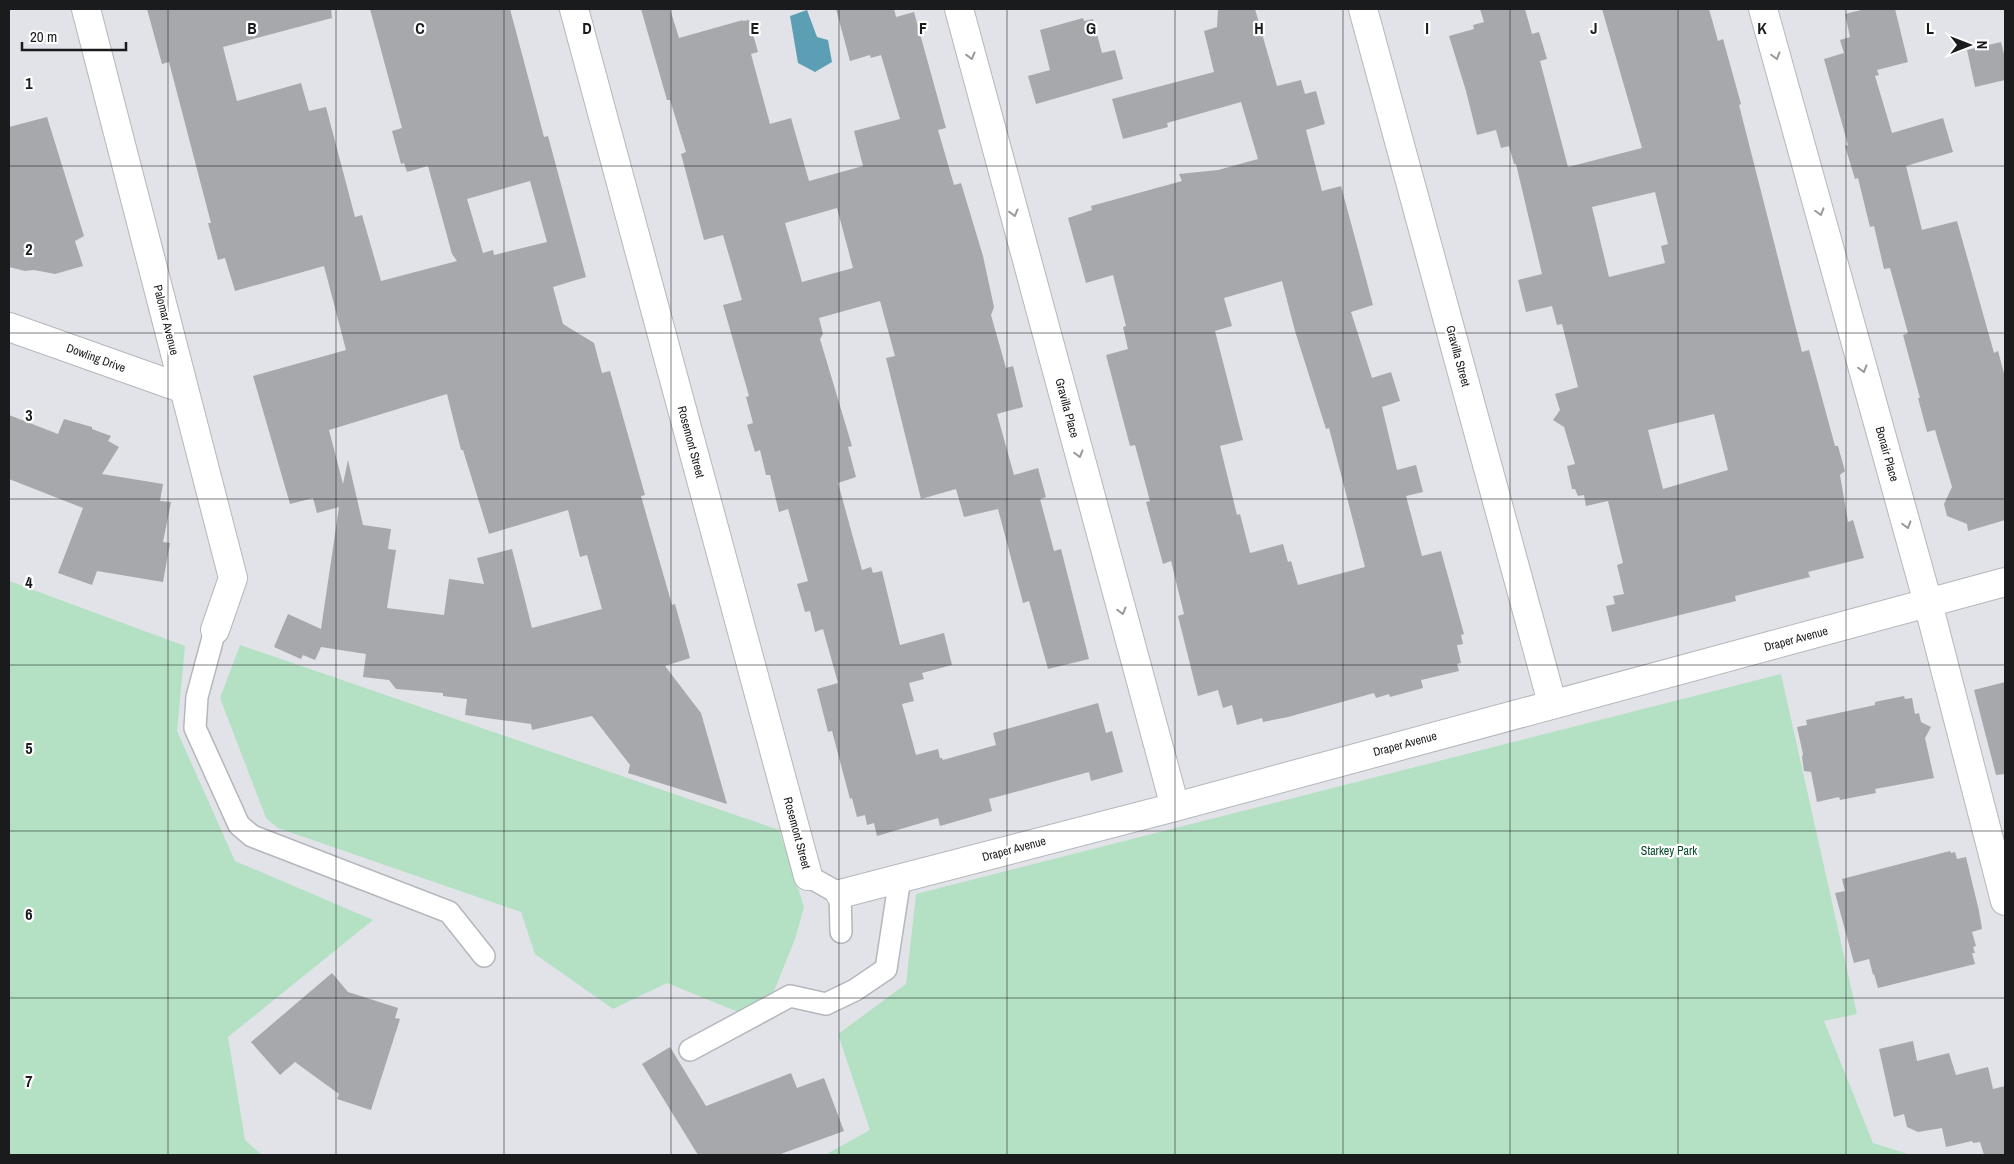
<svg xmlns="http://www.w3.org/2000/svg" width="2014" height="1164" viewBox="0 0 2014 1164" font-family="'Archivo Narrow',sans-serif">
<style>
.green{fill:#b4e1c3}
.water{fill:#5c9fb4}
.building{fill:#a6a8ac;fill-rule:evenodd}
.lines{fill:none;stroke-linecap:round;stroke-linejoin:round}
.service-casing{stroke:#b4b7bb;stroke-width:24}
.minor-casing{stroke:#b4b7bb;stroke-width:30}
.service{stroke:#fff;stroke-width:21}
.minor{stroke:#fff;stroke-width:28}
.oneway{stroke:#989899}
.grid{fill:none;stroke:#1a1b1d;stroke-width:1;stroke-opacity:0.55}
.labels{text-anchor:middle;stroke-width:4.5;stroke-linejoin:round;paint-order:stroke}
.street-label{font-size:12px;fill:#1a1b1d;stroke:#fff}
.park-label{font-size:12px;fill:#084b2a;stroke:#fff}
.grid-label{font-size:16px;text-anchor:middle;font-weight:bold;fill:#1a1b1d;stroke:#fff;stroke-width:4.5;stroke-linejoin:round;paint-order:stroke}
</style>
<rect width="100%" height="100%" fill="#e1e3e8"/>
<path class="green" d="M 9,581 L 185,646 L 177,731 L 235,861 L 373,920 L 228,1037 L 245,1140 L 262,1155 L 9,1155 Z
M 240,645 L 779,830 L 804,907 L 795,939 L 774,991 L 738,1012 L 667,983 L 613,1009 L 535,954 L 521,912 L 278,828 L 266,818 L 220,698 Z
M 1781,674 L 1857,1014 L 1824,1021 L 1873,1143 L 1911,1155 L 825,1155 L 870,1130 L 838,1034 L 906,984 L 916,894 Z"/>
<path class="water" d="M 807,10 L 817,37 L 828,40 L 832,62 L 815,72 L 798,63 L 790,16 Z"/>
<path class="building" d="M 147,9 L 331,9 L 332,18 L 223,47 L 237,101 L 301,83 L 309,111 L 326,107 L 355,217 L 362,215 L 381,281 L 457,261 L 452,254 L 428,166 L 407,172 L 404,163 L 401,164 L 392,131 L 402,128 L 370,9 L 510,9 L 544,137 L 548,136 L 586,277 L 553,287 L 563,324 L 594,343 L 602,373 L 610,371 L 645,495 L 641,496 L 672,605 L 675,604 L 690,658 L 665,666 L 701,713 L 727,804 L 628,773 L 630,765 L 592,716 L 532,730 L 531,724 L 465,715 L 467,699 L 443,696 L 443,693 L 396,689 L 389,680 L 363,677 L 366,654 L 321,647 L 315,660 L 303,655 L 301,659 L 274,647 L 288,614 L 321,629 L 339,507 L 317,513 L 313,498 L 290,504 L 253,376 L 346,350 L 324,266 L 235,291 L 225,258 L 218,260 L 208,223 L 211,223 L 169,62 L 162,64 ZM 530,181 L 547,242 L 494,255 L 493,250 L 483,253 L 467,199 ZM 447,394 L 461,450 L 463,450 L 489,534 L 568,510 L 580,557 L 587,555 L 602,609 L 532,628 L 512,549 L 477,558 L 484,584 L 449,579 L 444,615 L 387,608 L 396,550 L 388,549 L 391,529 L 363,525 L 348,460 L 343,484 L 329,430 Z
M 641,9 L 670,9 L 679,38 L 743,20 L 743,21 L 749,20 L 758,52 L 751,54 L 770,124 L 791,118 L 809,181 L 863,166 L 854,131 L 900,119 L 881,55 L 871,58 L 870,55 L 850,61 L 836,9 L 894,9 L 896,17 L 914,12 L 946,128 L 938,130 L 954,185 L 961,183 L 983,256 L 994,307 L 991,315 L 1006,368 L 1013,366 L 1023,407 L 997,414 L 1014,475 L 1038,468 L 1046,497 L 1040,499 L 1054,551 L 1061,549 L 1089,659 L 1048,669 L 1029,601 L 1023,603 L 998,509 L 964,517 L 956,489 L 921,499 L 886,358 L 895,356 L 880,301 L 819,318 L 823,334 L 820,339 L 852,446 L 848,447 L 856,477 L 838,483 L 862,570 L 871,567 L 873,573 L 882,571 L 900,645 L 944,633 L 952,665 L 922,673 L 924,679 L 909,683 L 914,701 L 902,704 L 916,755 L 938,749 L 940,758 L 942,758 L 943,760 L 996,745 L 993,733 L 1098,703 L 1106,733 L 1112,731 L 1123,772 L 1091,781 L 1089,772 L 989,799 L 992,811 L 940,826 L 938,818 L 877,836 L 874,823 L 867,825 L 865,815 L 857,817 L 852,798 L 850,799 L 832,731 L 828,732 L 817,689 L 838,683 L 823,629 L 815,632 L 810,611 L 805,612 L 797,584 L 808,581 L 788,509 L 779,512 L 770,475 L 766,475 L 760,450 L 755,452 L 747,425 L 753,423 L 746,397 L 749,396 L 723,305 L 742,300 L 723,235 L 704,240 L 681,154 L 686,152 L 670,100 L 667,100 ZM 837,208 L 853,268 L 802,282 L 785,223 Z
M 1218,9 L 1255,9 L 1277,86 L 1301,80 L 1305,94 L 1316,91 L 1325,124 L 1306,130 L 1322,191 L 1341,186 L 1373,305 L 1351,312 L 1372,378 L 1391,372 L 1400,401 L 1382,407 L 1397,470 L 1416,465 L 1423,492 L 1406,496 L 1422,556 L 1441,551 L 1464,634 L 1461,635 L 1463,644 L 1457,645 L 1461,663 L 1457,664 L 1459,671 L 1421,680 L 1423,688 L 1390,697 L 1389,694 L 1376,698 L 1374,693 L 1288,717 L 1263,722 L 1262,718 L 1237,725 L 1232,705 L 1223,708 L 1218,690 L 1198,696 L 1178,616 L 1184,614 L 1171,561 L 1163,564 L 1146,502 L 1150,501 L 1135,445 L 1130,446 L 1106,355 L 1128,349 L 1123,327 L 1126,326 L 1113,275 L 1086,283 L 1068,218 L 1092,210 L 1091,206 L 1182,181 L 1179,174 L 1218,170 L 1258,159 L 1241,102 L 1167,123 L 1168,127 L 1123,139 L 1112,99 L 1214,72 L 1204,31 L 1217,27 ZM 1282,281 L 1295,331 L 1326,429 L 1329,428 L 1365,567 L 1298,585 L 1291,561 L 1288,562 L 1283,544 L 1250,553 L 1240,514 L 1237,515 L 1220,446 L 1243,440 L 1215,331 L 1232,326 L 1224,298 Z
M 1480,9 L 1525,9 L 1532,34 L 1539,32 L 1547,59 L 1540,61 L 1568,167 L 1642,148 L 1602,9 L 1709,9 L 1718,41 L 1723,39 L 1741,104 L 1739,105 L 1802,352 L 1809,350 L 1835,446 L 1838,446 L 1845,471 L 1840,475 L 1848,522 L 1853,520 L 1864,558 L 1808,572 L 1810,577 L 1735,596 L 1736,601 L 1612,632 L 1606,606 L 1615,604 L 1613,596 L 1624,594 L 1617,565 L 1623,563 L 1608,501 L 1586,506 L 1584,495 L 1578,496 L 1575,489 L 1572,489 L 1567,466 L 1575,464 L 1564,427 L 1553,420 L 1560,410 L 1555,394 L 1578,387 L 1562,324 L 1557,325 L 1552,306 L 1526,312 L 1518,280 L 1542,274 L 1516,164 L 1514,164 L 1509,146 L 1501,148 L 1496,130 L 1477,135 L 1466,91 L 1449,36 L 1474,29 L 1473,25 L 1484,22 ZM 1655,192 L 1668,244 L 1661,246 L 1665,263 L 1609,277 L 1592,207 ZM 1714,414 L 1728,470 L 1663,489 L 1648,430 Z
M 1865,9 L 1895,9 L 1908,62 L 1877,70 L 1879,75 L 1875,76 L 1892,133 L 1943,118 L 1953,152 L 1906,166 L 1922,230 L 1957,221 L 1994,353 L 1998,351 L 2005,377 L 2005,520 L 1968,531 L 1967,524 L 1947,516 L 1944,504 L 1952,487 L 1935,430 L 1927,432 L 1918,398 L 1920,398 L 1903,335 L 1908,333 L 1890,268 L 1884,269 L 1874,226 L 1870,227 L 1858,178 L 1855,179 L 1845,146 L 1848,145 L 1824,59 L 1844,53 L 1840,40 L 1850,37 L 1845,14 Z
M 1083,18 L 1084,21 L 1093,19 L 1102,53 L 1115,50 L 1123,79 L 1036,104 L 1028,76 L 1050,70 L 1040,30 Z
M 2001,42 L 2005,58 L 2005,80 L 1975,87 L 1967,50 Z
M 47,117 L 84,236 L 75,241 L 83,266 L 55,274 L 34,270 L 25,271 L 9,267 L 9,127 Z
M 9,415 L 58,434 L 64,419 L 92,427 L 92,429 L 111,436 L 108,441 L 119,447 L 102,474 L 163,484 L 160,501 L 171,502 L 163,542 L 170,543 L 163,582 L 97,571 L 92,585 L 58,573 L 83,508 L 9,479 Z
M 2005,682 L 2005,774 L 1996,775 L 1974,690 Z
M 1904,696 L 1905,699 L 1912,698 L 1915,714 L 1919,713 L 1921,722 L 1931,727 L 1925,738 L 1934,778 L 1875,789 L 1876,793 L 1840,800 L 1839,797 L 1817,802 L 1811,772 L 1804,771 L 1802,757 L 1803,754 L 1797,727 L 1807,725 L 1806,720 L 1875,705 L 1875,702 Z
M 1950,851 L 1951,853 L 1955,852 L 1957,859 L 1966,857 L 1979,911 L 1982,929 L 1972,932 L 1976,946 L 1973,947 L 1975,953 L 1972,953 L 1975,964 L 1878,988 L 1874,974 L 1873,975 L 1869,959 L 1854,963 L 1835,893 L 1845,891 L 1842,879 Z
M 332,973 L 348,992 L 398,1008 L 395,1018 L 400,1019 L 371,1110 L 337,1099 L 339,1094 L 295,1062 L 280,1075 L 251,1042 Z
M 1913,1041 L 1917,1061 L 1949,1053 L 1956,1075 L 1988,1067 L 1993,1089 L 2005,1086 L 2005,1155 L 1984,1155 L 1980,1142 L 1973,1143 L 1972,1141 L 1946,1147 L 1942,1128 L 1918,1132 L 1907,1127 L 1904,1114 L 1894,1117 L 1879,1049 Z
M 670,1047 L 706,1106 L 791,1073 L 797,1088 L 824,1078 L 844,1131 L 778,1155 L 698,1155 L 642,1064 Z"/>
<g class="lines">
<defs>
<path id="service" d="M 215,630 L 197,697 L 195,728 L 239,825 L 252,836 L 449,912 L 484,956
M 808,876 L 840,894 L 841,932
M 690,1050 L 790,996 L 826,1004 L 855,990 L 886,969 L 900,878"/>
<path id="minor" d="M 86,9 L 233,578 L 215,630
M 574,9 L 808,876
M 959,9 L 1175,807
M 1363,9 L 1552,703
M 1763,9 L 1928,603 L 2005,901
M 9,327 L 184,389
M 840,894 L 1175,807 L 2005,582"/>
</defs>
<use href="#service" class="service-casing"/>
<use href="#minor" class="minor-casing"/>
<use href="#service" class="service"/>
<use href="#minor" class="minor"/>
</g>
<defs><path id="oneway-chevron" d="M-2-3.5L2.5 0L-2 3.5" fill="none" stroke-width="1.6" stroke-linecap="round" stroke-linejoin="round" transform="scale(1.25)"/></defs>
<g class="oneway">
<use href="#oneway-chevron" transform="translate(971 56) rotate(75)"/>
<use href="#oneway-chevron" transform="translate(1776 56) rotate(74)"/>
<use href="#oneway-chevron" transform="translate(1820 212) rotate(74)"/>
<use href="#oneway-chevron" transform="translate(1014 213) rotate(75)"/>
<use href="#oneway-chevron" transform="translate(1863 369) rotate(74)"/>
<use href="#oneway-chevron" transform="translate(1079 454) rotate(75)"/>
<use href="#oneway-chevron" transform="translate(1907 525) rotate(74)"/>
<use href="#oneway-chevron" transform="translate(1122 611) rotate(75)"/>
</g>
<path class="grid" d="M 168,9 L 168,1155M 336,9 L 336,1155M 504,9 L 504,1155M 671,9 L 671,1155M 839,9 L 839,1155M 1007,9 L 1007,1155M 1175,9 L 1175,1155M 1343,9 L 1343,1155M 1510,9 L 1510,1155M 1678,9 L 1678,1155M 1846,9 L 1846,1155M 9,166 L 2005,166M 9,333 L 2005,333M 9,499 L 2005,499M 9,665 L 2005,665M 9,831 L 2005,831M 9,998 L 2005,998"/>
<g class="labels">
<g class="street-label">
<text transform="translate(166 320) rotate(76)" y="4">Palomar Avenue</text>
<text transform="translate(1458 356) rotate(75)" y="4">Gravilla Street</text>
<text transform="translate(96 358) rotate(20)" y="4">Dowling Drive</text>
<text transform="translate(1067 408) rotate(75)" y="4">Gravilla Place</text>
<text transform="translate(691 442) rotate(75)" y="4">Rosemont Street</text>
<text transform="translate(1887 454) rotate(74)" y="4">Bonair Place</text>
<text transform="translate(1796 639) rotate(-15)" y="4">Draper Avenue</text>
<text transform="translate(1405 744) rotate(-15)" y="4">Draper Avenue</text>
<text transform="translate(797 833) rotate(75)" y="4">Rosemont Street</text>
<text transform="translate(1014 849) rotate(-15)" y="4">Draper Avenue</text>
</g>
<g class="park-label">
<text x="1669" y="855">Starkey Park</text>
</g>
</g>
<g class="grid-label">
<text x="252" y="34">B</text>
<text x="420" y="34">C</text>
<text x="587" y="34">D</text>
<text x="755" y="34">E</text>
<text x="923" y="34">F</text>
<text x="1091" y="34">G</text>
<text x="1259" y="34">H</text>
<text x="1427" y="34">I</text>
<text x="1594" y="34">J</text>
<text x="1762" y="34">K</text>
<text x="1930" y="34">L</text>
<text x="29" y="89">1</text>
<text x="29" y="255">2</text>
<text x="29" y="421">3</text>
<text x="29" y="588">4</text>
<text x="29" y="754">5</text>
<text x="29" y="920">6</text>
<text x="29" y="1087">7</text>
</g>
<rect width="2014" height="1164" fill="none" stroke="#1a1b1d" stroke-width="20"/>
<g transform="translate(1969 45) rotate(90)" stroke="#ffffff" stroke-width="4" paint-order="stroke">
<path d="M0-4L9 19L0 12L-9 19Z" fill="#1a1b1d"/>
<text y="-8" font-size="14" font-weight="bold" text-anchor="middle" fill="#1a1b1d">N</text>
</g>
<path d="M22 42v8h104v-8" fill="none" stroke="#1a1b1d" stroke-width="2.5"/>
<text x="30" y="42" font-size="15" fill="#1a1b1d" stroke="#ffffff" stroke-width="4" paint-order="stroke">20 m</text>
</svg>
